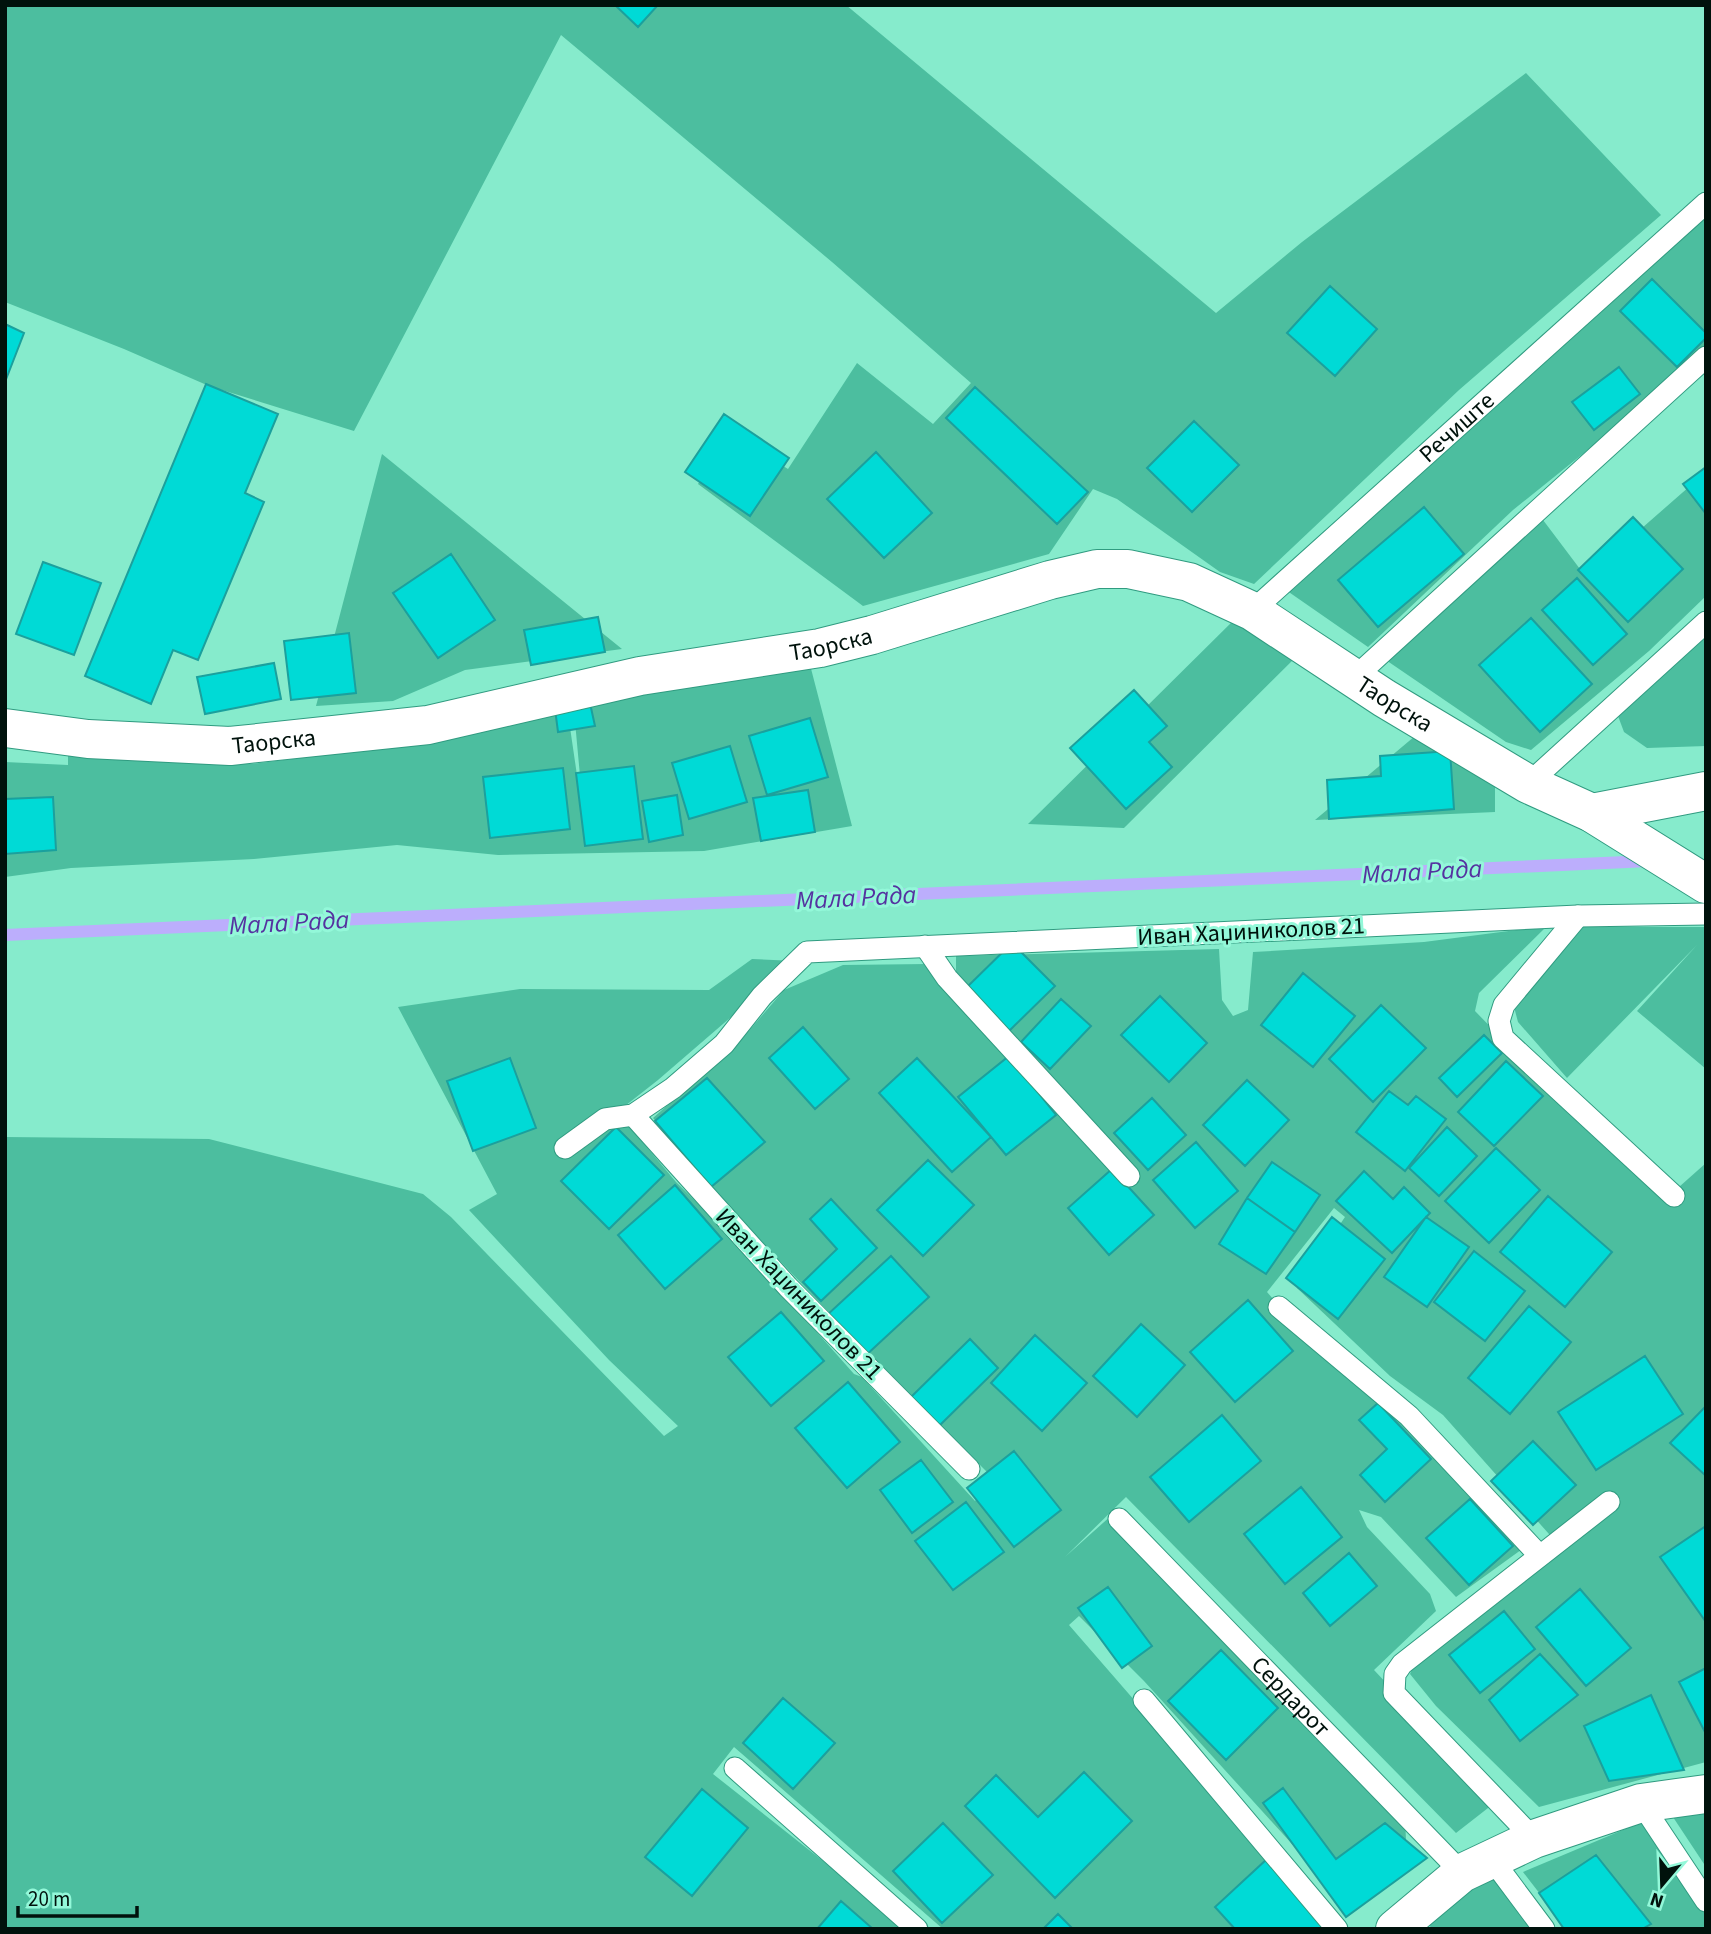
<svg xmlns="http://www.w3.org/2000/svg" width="1711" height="1934" viewBox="0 0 1711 1934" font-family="'Source Sans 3',sans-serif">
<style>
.green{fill:#4cbe9f}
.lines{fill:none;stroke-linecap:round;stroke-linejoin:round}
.stream{stroke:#bcaefc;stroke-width:12}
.building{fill:#00dad6;stroke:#1ba09d;stroke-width:2}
.service-casing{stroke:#309b80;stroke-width:23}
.minor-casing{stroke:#309b80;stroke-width:40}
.service{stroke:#fff;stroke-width:21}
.minor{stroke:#fff;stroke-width:38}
.labels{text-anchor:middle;stroke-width:6;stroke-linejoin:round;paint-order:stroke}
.street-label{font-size:24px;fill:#00120c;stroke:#93f8d9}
.water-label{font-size:26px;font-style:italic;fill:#5532a0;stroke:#93f8d9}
</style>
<rect width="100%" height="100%" fill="#86ebcc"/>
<path class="green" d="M 5,5 L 846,5 L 1216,313 L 1302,242 L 1526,73 L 1661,215 L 1459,390 L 1254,584 L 1220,572 L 1117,499 L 1093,489 L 1049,554 L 863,606 L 698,484 L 728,432 L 788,469 L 857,363 L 933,424 L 971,383 L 832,262 L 561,35 L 354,431 L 209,386 L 124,349 L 5,302 Z
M 1706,214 L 1706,350 L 1657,394 L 1513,510 L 1368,647 L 1283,588 Z
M 382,454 L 622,649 L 465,670 L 393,701 L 316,706 Z
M 1706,472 L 1706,596 L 1649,651 L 1531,750 L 1506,742 L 1380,656 L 1540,516 L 1586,577 Z
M 1239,615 L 1299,654 L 1124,828 L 1028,824 Z
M 1706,628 L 1706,746 L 1647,748 L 1624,732 L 1618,716 Z
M 809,661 L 852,826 L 704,851 L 498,855 L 397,845 L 254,859 L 71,868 L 5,877 L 5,762 L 68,765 L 68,743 L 251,764 L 387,747 L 566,700 L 585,830 L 573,700 Z
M 1421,731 L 1495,782 L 1495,812 L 1315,820 Z
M 1547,926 L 1479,993 L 1475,1011 L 1512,1049 L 1679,1187 L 1706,1163 L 1706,1762 L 1539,1807 L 1436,1706 L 1410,1674 L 1417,1658 L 1557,1543 L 1443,1415 L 1390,1376 L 1297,1288 L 1345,1217 L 1334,1208 L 1267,1292 L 1320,1353 L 1369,1385 L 1525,1547 L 1456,1597 L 1381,1517 L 1359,1510 L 1367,1527 L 1430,1594 L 1436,1611 L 1374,1670 L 1497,1801 L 1456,1833 L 1126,1497 L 1065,1557 L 1113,1514 L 1405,1815 L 1406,1841 L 1421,1857 L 1352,1910 L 1144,1681 L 1079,1616 L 1069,1625 L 1333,1929 L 943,1929 L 734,1747 L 713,1774 L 909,1929 L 5,1929 L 5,1137 L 209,1139 L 423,1194 L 451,1217 L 664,1436 L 678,1426 L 609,1360 L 469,1210 L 497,1194 L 398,1007 L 520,989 L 709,990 L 752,959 L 796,961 L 658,1080 L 602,1124 L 619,1114 L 676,1182 L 739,1244 L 854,1374 L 862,1377 L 975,1501 L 995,1480 C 878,1362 759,1246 653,1118 L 740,1041 L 784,990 L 843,965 L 927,964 L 1129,1186 L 1140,1175 L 956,973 L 956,956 L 1219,949 L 1222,1000 L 1233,1016 L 1248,1010 L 1253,952 L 1424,942 Z
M 1582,927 L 1706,927 L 1706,1069 L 1637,1011 L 1697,945 L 1567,1078 L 1518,1022 L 1513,1003 Z
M 1706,1804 L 1706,1867 L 1669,1811 Z
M 1649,1819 L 1706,1903 L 1706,1929 L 1567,1929 L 1523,1872 Z
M 1494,1873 L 1541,1929 L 1432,1929 L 1427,1922 Z"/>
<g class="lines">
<path class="stream" d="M 5,935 L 1649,861"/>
</g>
<path class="building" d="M 615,5 L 658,5 L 638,27 Z
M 1652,279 L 1706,333 L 1706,338 L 1677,367 L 1620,311 Z
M 1330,286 L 1377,329 L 1335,376 L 1287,333 Z
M 5,324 L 24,333 L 5,382 Z
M 1619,367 L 1640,394 L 1594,430 L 1572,402 Z
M 206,384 L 278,414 L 245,493 L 264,502 L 198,660 L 173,650 L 151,704 L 85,676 Z
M 975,387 L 1088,492 L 1057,524 L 946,418 Z
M 724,414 L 789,458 L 750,516 L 685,472 Z
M 1194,421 L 1239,465 L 1192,512 L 1147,468 Z
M 876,452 L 932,513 L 884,558 L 827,499 Z
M 1706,467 L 1706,514 L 1683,484 Z
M 1424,507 L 1464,554 L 1378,627 L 1338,580 Z
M 1633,517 L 1683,569 L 1628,622 L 1578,570 Z
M 451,554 L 495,620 L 438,658 L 393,593 Z
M 43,562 L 101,583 L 74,655 L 16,634 Z
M 1577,578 L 1627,634 L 1593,665 L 1542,610 Z
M 598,617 L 605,652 L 531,665 L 524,630 Z
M 1531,618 L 1592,684 L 1540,732 L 1479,665 Z
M 349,633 L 356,693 L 291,700 L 284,641 Z
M 274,663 L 281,699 L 205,714 L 197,677 Z
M 1134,690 L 1167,726 L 1149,742 L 1172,767 L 1126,809 L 1070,748 Z
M 588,694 L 595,726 L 558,732 L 554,701 Z
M 810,718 L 828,777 L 767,795 L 749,736 Z
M 730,746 L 747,802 L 689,819 L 672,763 Z
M 1450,751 L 1454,809 L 1329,819 L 1327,780 L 1381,776 L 1380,756 Z
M 634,766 L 643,839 L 585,846 L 576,773 Z
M 563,768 L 570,829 L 490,838 L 483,777 Z
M 808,790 L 815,832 L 761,841 L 753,798 Z
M 677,795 L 683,835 L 649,842 L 642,801 Z
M 53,797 L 56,850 L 5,854 L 5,799 Z
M 1012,943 L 1055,986 L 1008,1032 L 965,989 Z
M 1303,973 L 1355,1016 L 1313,1067 L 1261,1025 Z
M 1160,996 L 1207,1043 L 1169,1082 L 1121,1035 Z
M 1061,999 L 1091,1026 L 1050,1069 L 1021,1042 Z
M 1381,1005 L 1426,1048 L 1373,1102 L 1329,1059 Z
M 803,1027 L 849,1079 L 815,1109 L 769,1058 Z
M 1484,1035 L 1502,1053 L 1457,1097 L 1439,1078 Z
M 1009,1056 L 1056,1115 L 1006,1155 L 958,1097 Z
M 510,1058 L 536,1128 L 473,1151 L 447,1081 Z
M 917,1058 L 991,1137 L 952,1172 L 879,1093 Z
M 1506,1061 L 1543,1096 L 1494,1146 L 1458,1112 Z
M 707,1078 L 765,1142 L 711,1187 L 655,1121 Z
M 1247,1080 L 1289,1120 L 1245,1166 L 1203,1125 Z
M 1389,1091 L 1408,1105 L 1416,1096 L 1446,1119 L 1405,1171 L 1356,1132 Z
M 1152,1098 L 1186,1135 L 1148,1170 L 1114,1133 Z
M 616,1127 L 664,1175 L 609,1229 L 561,1181 Z
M 1447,1127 L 1477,1156 L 1439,1196 L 1409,1168 Z
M 1196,1142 L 1238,1191 L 1195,1228 L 1153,1180 Z
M 1496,1148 L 1540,1190 L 1489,1243 L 1445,1201 Z
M 928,1160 L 974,1205 L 923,1256 L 877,1210 Z
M 1272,1162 L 1320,1195 L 1295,1232 L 1247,1198 Z
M 1112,1169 L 1154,1215 L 1109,1255 L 1068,1208 Z
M 1364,1171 L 1393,1199 L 1404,1187 L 1430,1213 L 1392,1253 L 1336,1201 Z
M 675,1185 L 722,1239 L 665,1289 L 618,1235 Z
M 1548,1196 L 1612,1252 L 1565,1307 L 1500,1252 Z
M 1247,1198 L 1295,1232 L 1266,1274 L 1219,1244 Z
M 831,1199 L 877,1248 L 821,1301 L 803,1282 L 837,1249 L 810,1219 Z
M 1332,1217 L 1385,1259 L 1338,1319 L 1286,1278 Z
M 1426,1217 L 1469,1247 L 1427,1307 L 1384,1277 Z
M 1474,1251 L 1525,1291 L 1485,1341 L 1434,1302 Z
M 891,1256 L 929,1297 L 864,1357 L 826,1316 Z
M 1248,1300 L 1293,1351 L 1235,1402 L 1190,1352 Z
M 1529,1306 L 1571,1342 L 1510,1414 L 1468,1378 Z
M 781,1312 L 824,1361 L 771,1406 L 728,1357 Z
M 1141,1324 L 1185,1365 L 1137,1417 L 1093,1376 Z
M 1035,1335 L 1087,1383 L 1042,1431 L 991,1383 Z
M 970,1339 L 998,1368 L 939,1426 L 910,1398 Z
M 1645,1356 L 1683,1414 L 1596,1470 L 1558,1412 Z
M 848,1382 L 900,1442 L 847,1488 L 795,1428 Z
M 1378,1403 L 1431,1459 L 1385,1502 L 1360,1475 L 1387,1449 L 1359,1420 Z
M 1706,1406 L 1706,1476 L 1670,1443 Z
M 1222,1415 L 1261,1461 L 1189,1522 L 1150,1477 Z
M 1533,1441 L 1576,1485 L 1533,1525 L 1491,1481 Z
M 1014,1451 L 1061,1510 L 1014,1547 L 967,1488 Z
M 921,1460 L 953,1502 L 912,1533 L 880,1490 Z
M 1301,1487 L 1342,1537 L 1285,1584 L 1244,1534 Z
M 1470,1499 L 1513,1546 L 1469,1585 L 1426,1538 Z
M 966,1502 L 1004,1552 L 953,1590 L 915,1541 Z
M 1706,1526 L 1706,1622 L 1660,1557 Z
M 1349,1553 L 1377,1586 L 1330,1626 L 1303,1593 Z
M 1108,1587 L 1152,1646 L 1122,1668 L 1078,1608 Z
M 1580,1589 L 1631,1648 L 1586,1686 L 1536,1627 Z
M 1504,1611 L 1535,1649 L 1480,1693 L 1449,1655 Z
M 1221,1650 L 1278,1708 L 1226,1760 L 1168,1701 Z
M 1540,1654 L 1578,1695 L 1520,1741 L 1489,1700 Z
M 1706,1668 L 1706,1734 L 1679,1682 Z
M 1651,1695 L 1684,1770 L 1609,1781 L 1584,1726 Z
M 783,1698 L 835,1743 L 793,1789 L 743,1743 Z
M 1084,1772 L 1132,1821 L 1055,1898 L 965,1806 L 996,1775 L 1038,1817 Z
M 1283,1788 L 1336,1859 L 1385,1823 L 1427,1858 L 1346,1917 L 1263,1803 Z
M 702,1789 L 748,1828 L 692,1896 L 645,1857 Z
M 943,1823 L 993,1875 L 942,1923 L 893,1871 Z
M 1596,1855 L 1651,1924 L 1642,1929 L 1564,1929 L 1539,1893 Z
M 1267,1859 L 1327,1922 L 1319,1929 L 1235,1929 L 1215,1907 Z
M 841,1901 L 873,1929 L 817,1929 Z
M 1058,1914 L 1073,1929 L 1043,1929 Z"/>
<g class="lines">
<defs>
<g id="service">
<path id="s1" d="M 1252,611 L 1706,203"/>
<path d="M 1354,678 L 1706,357"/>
<path d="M 1528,784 L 1706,622"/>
<path d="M 1578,916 L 1504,1005 L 1499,1021 L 1503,1038 L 1674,1196"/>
<path d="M 925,946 L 947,978 L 1129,1176"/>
<path d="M 633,1115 L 788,1287 L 969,1469"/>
<path d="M 565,1148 L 605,1119 L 633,1115 L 673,1088 L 724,1044 L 762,996 L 807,952 L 1578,916 L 1706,914"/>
<path d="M 1279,1307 L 1409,1416 L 1539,1555"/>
<path id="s2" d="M 1119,1519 L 1462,1873"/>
<path d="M 1144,1700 L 1337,1929"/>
<path d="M 735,1768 L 917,1929"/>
<path d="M 1641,1803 L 1706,1901"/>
<path d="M 1534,1839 L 1394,1693 L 1395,1674 L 1402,1664 L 1609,1502"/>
<path d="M 1491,1858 L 1544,1929"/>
</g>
<g id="minor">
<path id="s3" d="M 5,728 L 88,739 L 230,746 L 428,725 L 640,676 L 820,648 L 872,635 L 1050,580 L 1097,569 L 1128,569 L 1189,582 L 1252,611 L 1384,698 L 1528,784 L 1592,813 L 1706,884"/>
<path d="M 1592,813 L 1706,791"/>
<path d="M 1395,1929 L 1462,1873 L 1534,1839 L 1641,1803 L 1706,1794"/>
</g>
</defs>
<use href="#service" class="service-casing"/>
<use href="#minor" class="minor-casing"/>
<use href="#service" class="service"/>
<use href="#minor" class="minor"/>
</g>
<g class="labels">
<g class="street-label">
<text dy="8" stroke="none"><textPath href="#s1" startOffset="275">Речиште</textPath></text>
<text dy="8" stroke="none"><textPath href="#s3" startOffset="836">Таорска</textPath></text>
<text dy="8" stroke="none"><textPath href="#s3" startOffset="1446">Таорска</textPath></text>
<text dy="8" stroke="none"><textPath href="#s3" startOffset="270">Таорска</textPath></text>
<text transform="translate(1251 931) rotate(-3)" y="8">Иван Хаџиниколов 21</text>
<text transform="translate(799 1294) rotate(46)" y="8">Иван Хаџиниколов 21</text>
<text dy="8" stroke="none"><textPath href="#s2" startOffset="247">Сердарот</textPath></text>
</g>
<g class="water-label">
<text transform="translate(1422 871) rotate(-3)" y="9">Мала Рада</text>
<text transform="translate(856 897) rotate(-3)" y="9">Мала Рада</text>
<text transform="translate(289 922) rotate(-3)" y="9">Мала Рада</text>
</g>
</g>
<rect width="1711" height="1934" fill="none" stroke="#00120c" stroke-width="14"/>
<g transform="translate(1662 1885) rotate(199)" stroke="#93f8d9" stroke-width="5" paint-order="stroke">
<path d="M0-5L12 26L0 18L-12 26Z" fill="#00120c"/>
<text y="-10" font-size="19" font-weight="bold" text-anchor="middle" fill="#00120c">N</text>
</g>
<path d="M18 1906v10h119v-10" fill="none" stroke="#00120c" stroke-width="3.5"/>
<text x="28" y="1906" font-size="21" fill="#00120c" stroke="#93f8d9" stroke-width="5" paint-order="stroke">20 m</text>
</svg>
